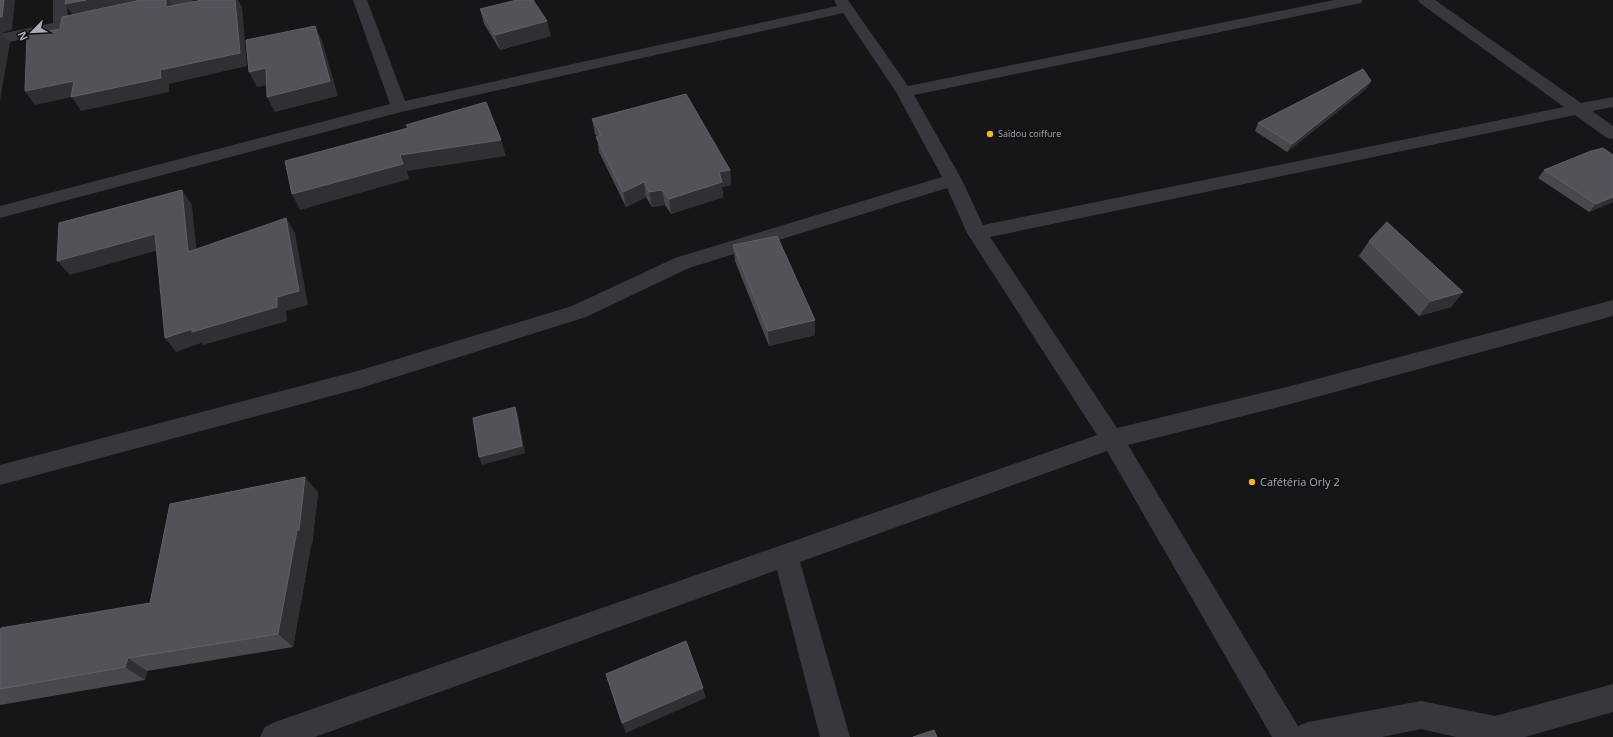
<svg xmlns="http://www.w3.org/2000/svg" width="1613" height="737" viewBox="0 0 1613 737" font-family="'Open Sans',sans-serif">
<style>
.lines{fill:none;stroke-linecap:round;stroke-linejoin:round}
.minor{fill:#37383d;fill-rule:evenodd}
.wall{fill:#47494d}
.shaded-wall{fill:#2f3033}
.building{fill:#525359;stroke:#5f6168}
.poi-dot{fill:#f2b134;stroke:#111113;stroke-width:1.5}
.labels{text-anchor:middle;stroke-width:3;stroke-linejoin:round;paint-order:stroke}
.far-poi-label{font-size:9px;fill:#a8adb8;stroke:#111113;text-anchor:start}
.poi-label{font-size:11px;fill:#a8adb8;stroke:#111113;text-anchor:start}
</style>
<rect width="100%" height="100%" fill="#161618"/>
<g class="lines">
<path class="minor" d="M 53,0 L 67,0 L 68,20 L 89,15 L 94,17 L 97,20 L 94,23 L 89,25 L 0,44 L 0,34 L 53,23 Z
M 165,0 L 193,0 L 191,3 L 143,13 L 138,12 L 136,9 L 138,6 Z
M 353,0 L 367,0 L 405,101 L 837,6 L 834,0 L 848,0 L 908,86 L 1334,0 L 1363,0 L 1361,3 L 1356,4 L 914,95 L 962,180 L 983,225 L 1564,107 L 1420,3 L 1418,0 L 1435,0 L 1581,103 L 1613,97 L 1613,107 L 1592,111 L 1613,126 L 1613,139 L 1607,138 L 1575,115 L 990,237 L 1117,428 L 1287,387 L 1613,300 L 1613,316 L 1287,405 L 1128,445 L 1298,726 L 1308,722 L 1421,701 L 1495,716 L 1613,684 L 1613,712 L 1525,737 L 1456,737 L 1421,729 L 1382,737 L 1272,737 L 1107,451 L 800,562 L 850,737 L 820,737 L 777,570 L 315,737 L 260,737 L 265,727 L 275,722 L 1097,435 L 967,233 L 947,188 L 689,268 L 586,317 L 361,388 L 0,485 L 0,465 L 361,370 L 572,306 L 675,258 L 942,177 L 896,92 L 843,13 L 401,112 L 0,218 L 0,206 L 390,104 Z"/>
</g>
<path class="wall" d="M 480,9 L 551,36 L 500,50 L 484,24 Z
M 1371,81 L 1366,89 L 1287,152 L 1255,131 L 1258,123 Z
M 592,119 L 730,170 L 731,185 L 722,187 L 723,197 L 671,214 L 665,205 L 652,207 L 646,197 L 626,207 L 599,152 L 597,136 L 595,134 Z
M 1613,155 L 1613,202 L 1589,212 L 1538,178 L 1544,170 Z
M 1369,241 L 1463,292 L 1451,307 L 1419,316 L 1359,256 Z
M 733,245 L 815,320 L 815,335 L 769,346 L 735,261 Z
M 318,492 L 312,545 L 311,545 L 293,647 L 147,671 L 145,680 L 0,705 L 0,631 L 150,603 Z"/>
<path class="shaded-wall" d="M 4,0 L 15,0 L 12,30 L 2,33 L 10,43 L 0,100 L 0,17 Z
M 86,0 L 158,0 L 74,17 L 65,4 Z
M 166,0 L 170,0 L 175,8 L 166,7 Z
M 235,0 L 238,0 L 242,7 L 247,66 L 169,84 L 169,92 L 81,111 L 72,97 L 35,105 L 25,91 L 74,81 L 160,70 Z
M 547,21 L 551,36 L 500,50 L 495,35 Z
M 315,26 L 322,41 L 338,96 L 275,112 L 267,97 Z
M 266,68 L 274,84 L 257,87 L 249,72 Z
M 1371,81 L 1366,89 L 1287,152 L 1292,144 Z
M 501,140 L 506,156 L 407,171 L 409,179 L 300,210 L 292,194 L 400,155 Z
M 730,170 L 731,185 L 722,187 L 723,197 L 671,214 L 669,199 L 719,172 Z
M 644,182 L 646,197 L 626,207 L 623,192 Z
M 182,190 L 192,205 L 198,266 L 188,252 Z
M 662,190 L 665,205 L 652,207 L 649,192 Z
M 1613,197 L 1613,202 L 1589,212 L 1596,204 Z
M 286,218 L 295,233 L 308,305 L 286,311 L 287,321 L 203,345 L 201,343 L 176,352 L 165,338 L 277,297 Z
M 155,234 L 166,248 L 70,275 L 57,261 Z
M 1463,292 L 1451,307 L 1419,316 L 1431,301 Z
M 815,320 L 815,335 L 769,346 L 768,331 Z
M 515,407 L 518,415 L 525,453 L 482,465 L 479,457 Z
M 305,477 L 318,492 L 312,545 L 311,545 L 293,647 L 278,634 Z
M 128,658 L 147,671 L 145,680 L 125,667 Z
M 703,688 L 706,698 L 626,733 L 622,723 Z"/>
<path class="building" d="M 0,0 L 4,0 L 2,17 L 0,17 Z
M 66,0 L 86,0 L 65,4 Z
M 141,0 L 166,0 L 166,7 L 202,0 L 235,0 L 240,53 L 160,70 L 161,78 L 71,97 L 74,81 L 25,91 L 27,35 L 60,29 L 62,17 Z
M 517,0 L 533,0 L 547,21 L 495,35 L 480,9 Z
M 315,26 L 330,81 L 267,97 L 266,68 L 249,72 L 246,40 Z
M 1363,69 L 1371,81 L 1292,144 L 1258,123 Z
M 686,94 L 730,170 L 719,172 L 722,182 L 669,199 L 662,190 L 649,192 L 644,182 L 623,192 L 596,137 L 601,135 L 592,119 Z
M 486,102 L 501,140 L 400,155 L 403,164 L 292,194 L 285,161 L 408,128 L 406,125 Z
M 1603,148 L 1613,155 L 1613,197 L 1596,204 L 1544,170 L 1591,151 Z
M 182,190 L 188,252 L 286,218 L 299,291 L 277,297 L 277,307 L 192,332 L 192,329 L 165,338 L 155,234 L 57,261 L 59,223 Z
M 1387,222 L 1463,292 L 1431,301 L 1369,241 Z
M 777,236 L 815,320 L 768,331 L 733,245 Z
M 515,407 L 522,446 L 479,457 L 473,418 Z
M 305,477 L 299,530 L 297,530 L 278,634 L 128,658 L 125,667 L 0,689 L 0,631 L 1,628 L 150,603 L 170,504 Z
M 686,641 L 703,688 L 622,723 L 606,674 Z
M 934,730 L 937,737 L 913,737 Z"/>
<g class="poi-dot">
<circle cx="990" cy="134" r="4"/>
<circle cx="1252" cy="482" r="4"/>
</g>
<g class="labels">
<g class="far-poi-label">
<text x="998" y="137">Saïdou coiffure</text>
</g>
<g class="poi-label">
<text x="1260" y="486">Cafétéria Orly 2</text>
</g>
</g>
<g transform="translate(32 32) rotate(246)" stroke="#111113" stroke-width="3" paint-order="stroke">
<path d="M0-3L7 15L0 10L-7 15Z" fill="#a8adb8"/>
<text y="-6" font-size="11" font-weight="bold" text-anchor="middle" fill="#a8adb8">N</text>
</g>
</svg>
